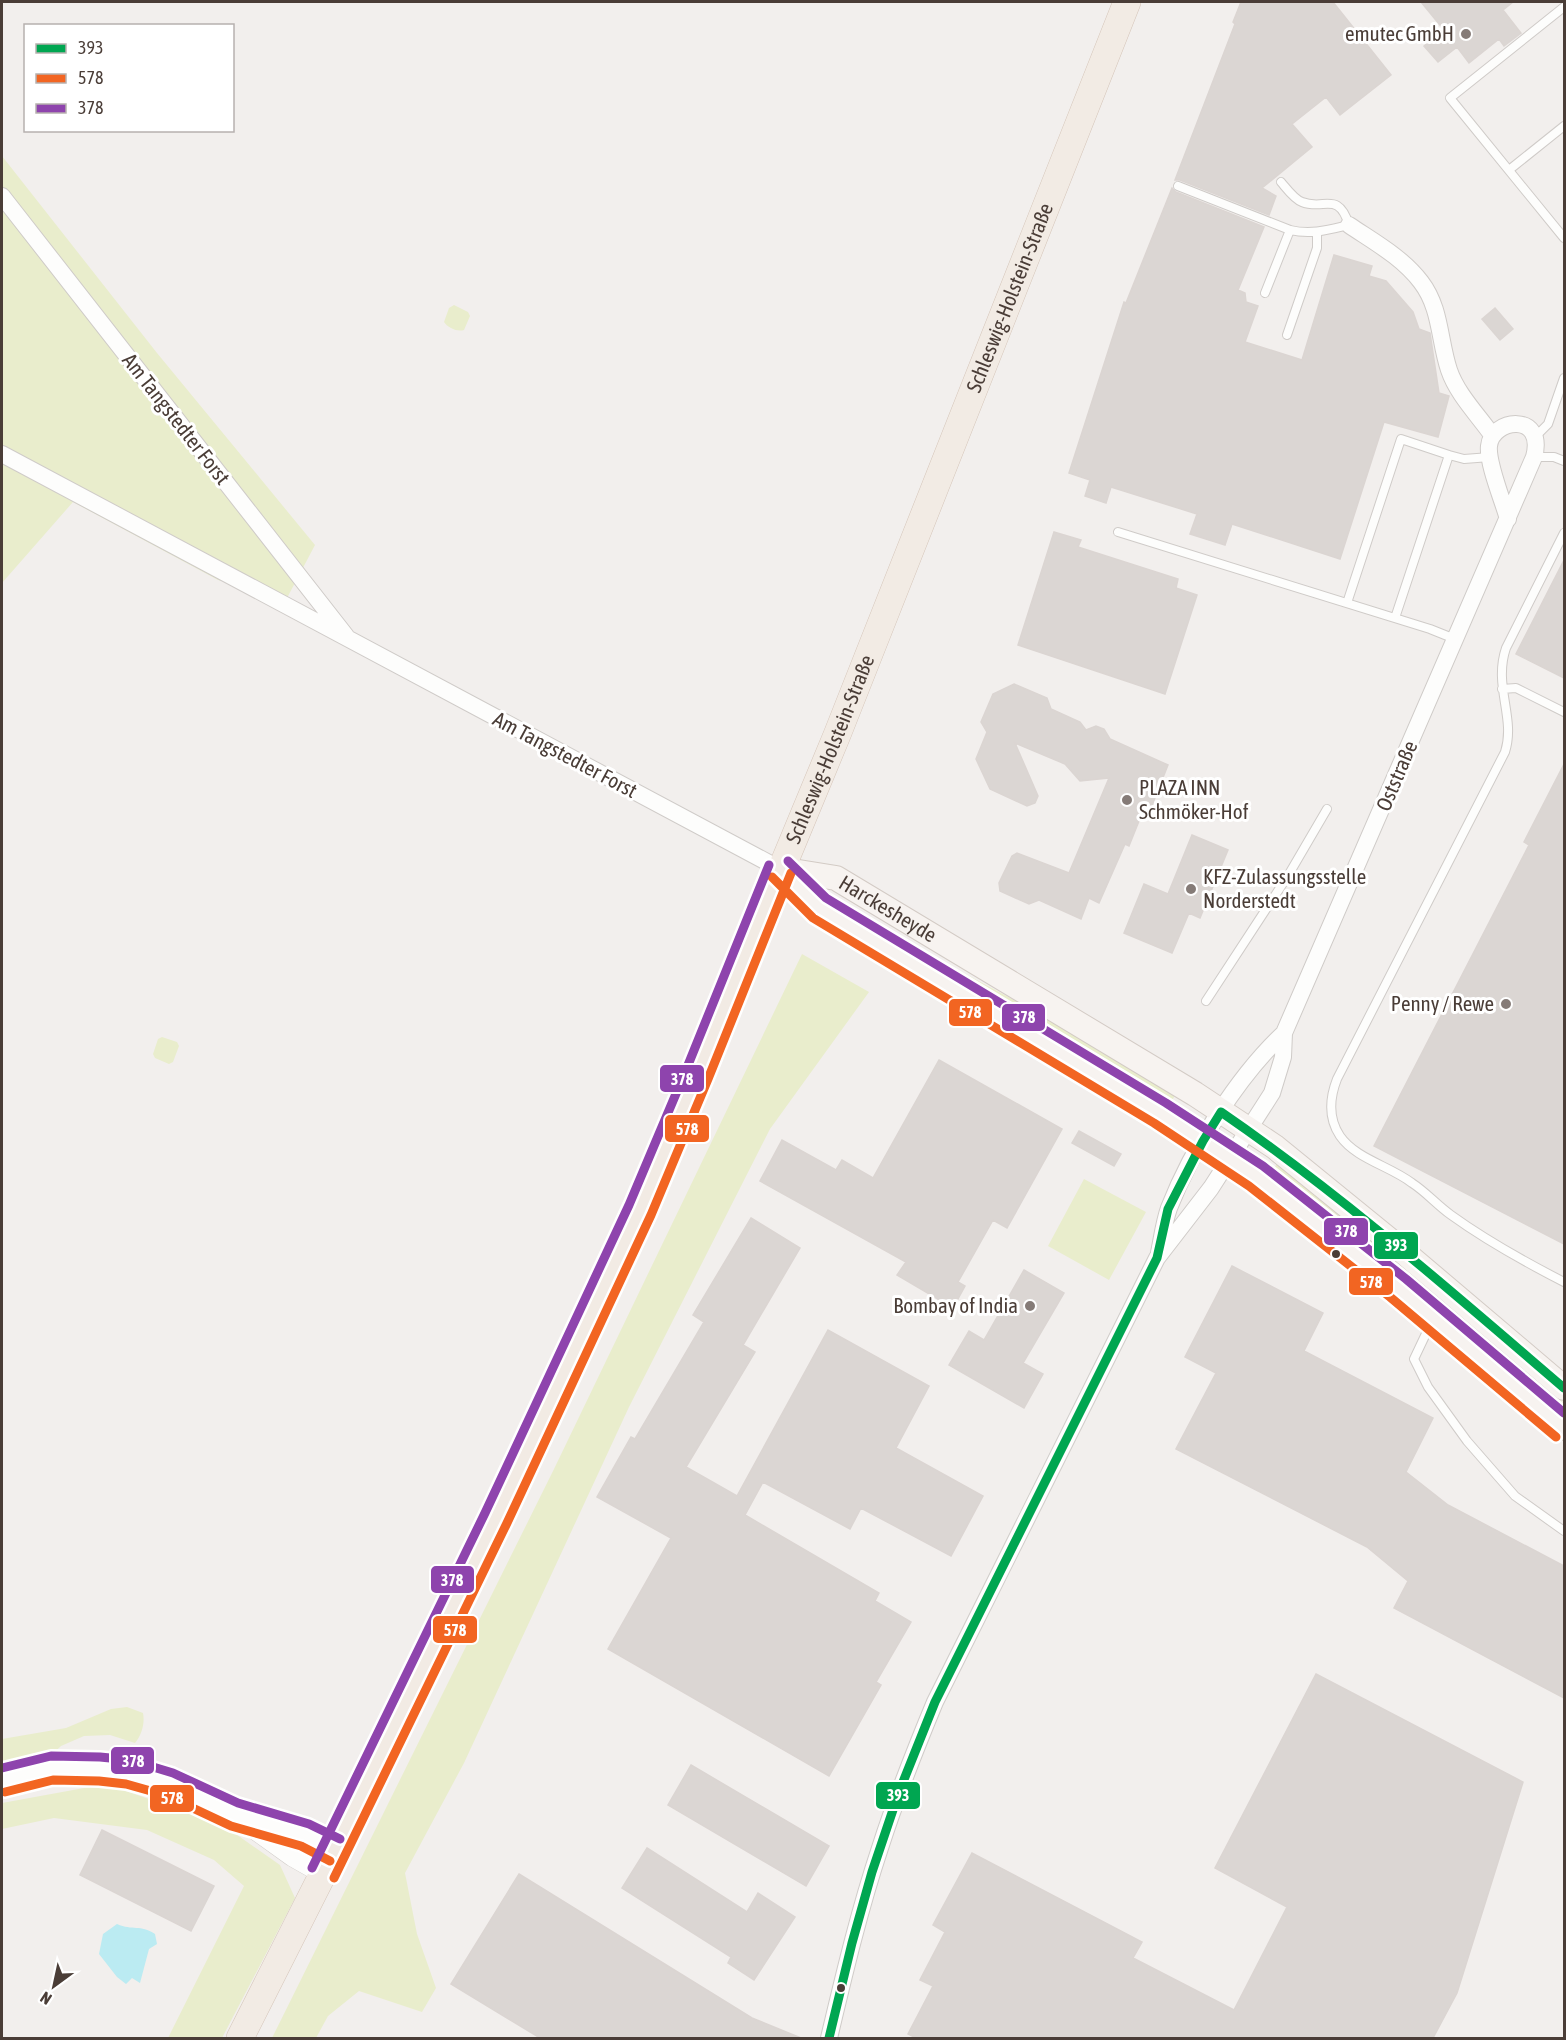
<svg xmlns="http://www.w3.org/2000/svg" width="1566" height="2040" viewBox="0 0 1566 2040" font-family="'Asap Condensed',sans-serif">
<style>
.green{fill:#e9edcc}
.water{fill:#bbebf2}
.building{fill:#dbd6d3;stroke:#dbd5d2;stroke-width:1.5}
.lines{fill:none;stroke-linecap:round;stroke-linejoin:round}
.service-casing{stroke:#cfcbc8;stroke-width:10}
.minor-casing{stroke:#cfcbc8;stroke-width:18}
.tertiary-casing{stroke:#cfcbc8;stroke-width:22}
.secondary-casing{stroke:#d3cbc5;stroke-width:26}
.primary-casing{stroke:#d5c5b9;stroke-width:28}
.service{stroke:#fdfdfc;stroke-width:8}
.minor{stroke:#fdfdfc;stroke-width:16}
.tertiary{stroke:#fdfdfc;stroke-width:21}
.secondary{stroke:#f7f3f0;stroke-width:24}
.primary{stroke:#f2ebe4;stroke-width:27}
.bus-1-casing{stroke:#fff;stroke-width:14}
.bus-2-casing{stroke:#fff;stroke-width:14}
.bus-3-casing{stroke:#fff;stroke-width:14}
.bus-1{stroke:#00a651;stroke-width:9}
.bus-2{stroke:#f26522;stroke-width:9}
.bus-3{stroke:#8e44ad;stroke-width:9}
.poi-dot{fill:#857b77;stroke:#fff;stroke-width:2}
.bus-dot{fill:#4a3d37;stroke:#fff;stroke-width:2}
.labels{text-anchor:middle;stroke-width:6;stroke-linejoin:round;paint-order:stroke}
.poi-label{font-size:21px;fill:#4a3d37;stroke:#fff;text-anchor:end}
.street-label{font-size:21px;fill:#4a3d37;stroke:#fff}
.line-badge{stroke:#fff;stroke-width:2}
.badge-label{font-size:16px;text-anchor:middle;font-weight:bold;fill:#fff}
</style>
<rect width="100%" height="100%" fill="#f2efed"/>
<path class="green" d="M 2,156 L 157,353 L 315,545 L 287,598 L 218,580 L 73,502 L 2,583 Z
M 454,305 L 468,312 L 470,316 L 464,330 C 457,332 448,328 444,322 L 449,308 Z
M 832,894 L 945,963 L 1070,1030 L 1176,1094 L 1171,1102 L 1065,1038 L 988,995 L 941,971 L 826,903 Z
M 802,954 L 869,992 L 770,1129 L 629,1407 L 464,1763 L 405,1873 L 417,1934 L 436,1988 L 422,2012 L 359,1991 L 328,2016 L 316,2038 L 272,2038 L 554,1469 Z
M 162,1037 L 177,1042 L 179,1046 L 173,1062 L 169,1064 L 155,1058 L 153,1054 L 158,1039 Z
M 1277,1164 L 1564,1403 L 1564,1417 L 1268,1175 Z
M 1084,1179 L 1146,1212 L 1109,1280 L 1048,1246 Z
M 127,1707 L 143,1713 C 145,1723 142,1735 135,1743 L 110,1735 L 84,1736 L 61,1746 L 42,1764 L 2,1775 L 2,1739 L 66,1728 L 111,1709 Z
M 106,1784 L 223,1825 L 280,1865 L 295,1898 L 222,2038 L 168,2038 L 244,1886 L 214,1860 L 147,1830 L 54,1818 L 2,1829 L 2,1803 Z"/>
<path class="water" d="M 117,1924 C 133,1931 140,1924 155,1934 L 157,1944 L 149,1949 L 140,1983 L 132,1978 L 126,1984 L 117,1977 L 99,1954 L 103,1934 Z"/>
<path class="building" d="M 1241,2 L 1333,2 L 1391,75 L 1340,115 L 1326,97 L 1292,124 L 1312,147 L 1262,188 L 1276,196 L 1269,215 L 1180,180 L 1175,180 L 1235,24 L 1233,22 Z
M 1421,2 L 1513,2 L 1503,10 L 1521,33 L 1504,46 L 1499,39 L 1469,63 L 1457,47 L 1438,62 L 1424,46 L 1444,30 Z
M 1172,188 L 1176,192 L 1264,227 L 1238,290 L 1245,293 L 1246,302 L 1258,306 L 1245,342 L 1302,360 L 1334,255 L 1372,266 L 1369,276 L 1386,281 L 1413,312 L 1419,329 L 1430,333 L 1439,393 L 1449,396 L 1438,437 L 1384,422 L 1340,559 L 1232,524 L 1225,545 L 1190,534 L 1197,514 L 1111,487 L 1106,503 L 1085,496 L 1090,480 L 1069,473 L 1124,302 L 1126,303 Z
M 1495,308 L 1513,329 L 1500,340 L 1482,319 Z
M 1054,532 L 1081,540 L 1078,547 L 1178,579 L 1176,588 L 1197,595 L 1165,694 L 1018,645 Z
M 1564,560 L 1564,678 L 1516,654 Z
M 1014,684 L 1047,698 L 1051,709 L 1080,722 L 1086,730 L 1096,726 L 1104,729 L 1110,739 L 1168,765 L 1149,813 L 1143,811 L 1129,846 L 1125,844 L 1099,903 L 1089,898 L 1081,919 L 1039,900 L 1029,904 L 1000,891 L 999,883 L 1012,856 L 1017,853 L 1069,873 L 1109,778 L 1080,781 L 1065,764 L 1015,743 L 1038,796 L 1035,803 L 1027,806 L 990,789 L 976,759 L 987,732 L 981,722 L 993,694 Z
M 1564,764 L 1564,1244 L 1374,1146 L 1529,845 L 1524,842 Z
M 1192,835 L 1228,850 L 1200,918 L 1189,913 L 1172,953 L 1124,933 L 1144,884 L 1168,894 Z
M 939,1060 L 1062,1129 L 1007,1228 L 993,1220 L 958,1282 L 965,1286 L 953,1308 L 897,1275 L 906,1262 L 760,1181 L 782,1140 L 836,1170 L 842,1160 L 873,1178 Z
M 1079,1131 L 1121,1154 L 1114,1166 L 1072,1143 Z
M 751,1218 L 800,1248 L 743,1345 L 755,1352 L 686,1467 L 737,1496 L 828,1330 L 929,1386 L 896,1448 L 983,1496 L 951,1556 L 861,1508 L 850,1529 L 763,1482 L 745,1515 L 879,1593 L 875,1601 L 911,1622 L 876,1682 L 881,1685 L 829,1776 L 608,1649 L 671,1538 L 597,1497 L 631,1437 L 635,1439 L 704,1322 L 693,1315 Z
M 1232,1266 L 1323,1313 L 1304,1351 L 1433,1418 L 1406,1472 L 1448,1505 L 1564,1566 L 1564,1698 L 1394,1608 L 1408,1581 L 1367,1547 L 1176,1449 L 1216,1373 L 1185,1357 Z
M 1024,1270 L 1064,1293 L 1023,1363 L 1043,1374 L 1024,1408 L 949,1365 L 969,1331 L 984,1340 Z
M 1316,1674 L 1523,1782 L 1457,1993 L 1433,2038 L 916,2038 L 908,2034 L 933,1986 L 920,1980 L 945,1932 L 933,1925 L 972,1853 L 1142,1942 L 1133,1958 L 1234,2010 L 1287,1907 L 1215,1868 Z
M 691,1765 L 829,1846 L 806,1886 L 668,1805 Z
M 102,1830 L 214,1886 L 191,1931 L 80,1875 Z
M 647,1848 L 747,1912 L 758,1893 L 795,1917 L 754,1980 L 728,1963 L 731,1957 L 622,1888 Z
M 519,1874 L 752,2018 L 801,2038 L 540,2038 L 451,1984 Z"/>
<g class="lines">
<defs>
<path id="service" d="M 1564,7 L 1450,98 L 1564,238
M 1509,170 L 1564,126
M 1178,186 L 1290,230 C 1311,235 1328,230 1349,225 C 1338,190 1324,211 1302,202 C 1294,199 1287,189 1281,182
M 1265,293 L 1290,230
M 1287,335 L 1317,248 L 1317,233
M 1536,436 L 1548,424 L 1564,378
M 1449,455 L 1464,459 L 1490,457
M 1534,457 L 1554,457 L 1564,461
M 1118,532 L 1430,629 L 1455,639
M 1564,533 L 1506,648 C 1493,686 1516,718 1505,752 L 1337,1079 C 1330,1097 1328,1118 1340,1136 C 1356,1159 1390,1166 1412,1183 C 1426,1192 1437,1205 1451,1215 C 1487,1241 1525,1262 1564,1282
M 1347,603 L 1401,439 L 1449,455 L 1395,618
M 1502,689 L 1516,688 L 1564,712
M 1206,1001 L 1289,874 L 1327,809
M 1432,1321 L 1414,1359 L 1428,1387 L 1467,1441 L 1515,1496 L 1564,1531"/>
<path id="minor" d="M 2,196 L 346,636
M 1349,225 C 1374,242 1402,257 1421,282 C 1441,308 1439,340 1449,370 C 1457,394 1478,415 1492,435
M 2,454 L 780,869
M 1159,1253 C 1162,1238 1164,1222 1169,1208 C 1192,1149 1238,1076 1284,1033
M 829,2038 C 844,1975 859,1911 880,1848 C 896,1798 915,1750 935,1702 L 1157,1258 L 1211,1188 L 1272,1093 L 1283,1057 L 1284,1033 L 1534,457 C 1546,412 1492,418 1489,446 C 1487,463 1503,501 1508,519"/>
<path id="tertiary" d="M 2,1780 L 52,1768 L 100,1769 L 128,1772 L 169,1784 L 234,1814 L 305,1835 L 335,1850
M 247,1823 L 293,1856 L 323,1873"/>
<g id="secondary">
<path d="M 780,869 L 819,908 L 1160,1113 L 1256,1176 L 1398,1288 L 1564,1428"/>
<path id="s1" d="M 780,869 L 836,878 L 1195,1094 L 1275,1147 L 1393,1243 L 1564,1388"/>
</g>
<g id="primary">
<path id="s2" d="M 240,2038 L 335,1850 L 496,1518 L 640,1210 L 837,735 L 1127,2"/>
</g>
</defs>
<use href="#service" class="service-casing"/>
<use href="#minor" class="minor-casing"/>
<use href="#tertiary" class="tertiary-casing"/>
<use href="#secondary" class="secondary-casing"/>
<use href="#primary" class="primary-casing"/>
<use href="#service" class="service"/>
<use href="#minor" class="minor"/>
<use href="#tertiary" class="tertiary"/>
<use href="#secondary" class="secondary"/>
<use href="#primary" class="primary"/>
<defs>
<path id="bus-1" d="M 1221,1112 C 1342,1195 1452,1292 1564,1388
M 829,2038 L 852,1943 L 872,1872 L 899,1792 L 935,1702 L 1157,1258 L 1168,1209 L 1203,1141 L 1221,1112"/>
<path id="bus-2" d="M 772,877 L 813,918 L 1154,1123 L 1249,1186 L 1390,1297 L 1556,1437
M 5,1792 L 53,1780 L 99,1781 L 126,1784 L 165,1795 L 231,1826 L 301,1846 L 330,1861
M 334,1878 L 507,1523 L 651,1215 L 708,1079 L 791,873"/>
<path id="bus-3" d="M 788,861 L 826,898 L 1166,1103 L 1263,1166 L 1406,1279 L 1564,1413
M 2,1768 L 51,1756 L 100,1757 L 130,1760 L 173,1773 L 238,1803 L 309,1824 L 340,1839
M 312,1868 L 485,1513 L 629,1205 L 686,1070 L 769,865"/>
</defs>
<use href="#bus-1" class="bus-1-casing"/>
<use href="#bus-2" class="bus-2-casing"/>
<use href="#bus-3" class="bus-3-casing"/>
<use href="#bus-1" class="bus-1"/>
<use href="#bus-2" class="bus-2"/>
<use href="#bus-3" class="bus-3"/>
</g>
<g class="poi-dot">
<circle cx="1466" cy="34" r="6"/>
<circle cx="1127" cy="800" r="6"/>
<circle cx="1191" cy="889" r="6"/>
<circle cx="1506" cy="1004" r="6"/>
<circle cx="1030" cy="1306" r="6"/>
</g>
<g class="bus-dot">
<circle cx="1336" cy="1254" r="5"/>
<circle cx="841" cy="1988" r="5"/>
</g>
<g class="labels">
<g class="poi-label">
<text x="1454" y="41">emutec GmbH</text>
<text x="1139" y="795" text-anchor="start">PLAZA INN<tspan x="1139" dy="24">Schmöker-Hof</tspan></text>
<text x="1203" y="884" text-anchor="start">KFZ-Zulassungsstelle<tspan x="1203" dy="24">Norderstedt</tspan></text>
<text x="1494" y="1011">Penny / Rewe</text>
<text x="1018" y="1313">Bombay of India</text>
</g>
<g class="street-label">
<text dy="7" stroke="none"><textPath href="#s2" startOffset="1904">Schleswig-Holstein-Straße</textPath></text>
<text transform="translate(176 419) rotate(52)" y="7">Am Tangstedter Forst</text>
<text dy="7" stroke="none"><textPath href="#s2" startOffset="1418">Schleswig-Holstein-Straße</textPath></text>
<text transform="translate(565 755) rotate(28)" y="7">Am Tangstedter Forst</text>
<text transform="translate(1397 776) rotate(-67)" y="7">Oststraße</text>
<text dy="7" stroke="none"><textPath href="#s1" startOffset="117">Harckesheyde</textPath></text>
</g>
</g>
<g class="line-badge">
<rect x="948" y="998" width="45" height="29" rx="6" fill="#f26522"/>
<rect x="1001" y="1003" width="45" height="29" rx="6" fill="#8e44ad"/>
<rect x="659" y="1064" width="46" height="29" rx="6" fill="#8e44ad"/>
<rect x="664" y="1114" width="46" height="29" rx="6" fill="#f26522"/>
<rect x="1323" y="1217" width="46" height="29" rx="6" fill="#8e44ad"/>
<rect x="1373" y="1231" width="46" height="29" rx="6" fill="#00a651"/>
<rect x="1348" y="1267" width="46" height="29" rx="6" fill="#f26522"/>
<rect x="430" y="1565" width="45" height="29" rx="6" fill="#8e44ad"/>
<rect x="432" y="1615" width="46" height="29" rx="6" fill="#f26522"/>
<rect x="110" y="1746" width="45" height="29" rx="6" fill="#8e44ad"/>
<rect x="875" y="1781" width="46" height="29" rx="6" fill="#00a651"/>
<rect x="149" y="1784" width="46" height="29" rx="6" fill="#f26522"/>
</g>
<g class="badge-label">
<text x="970" y="1018">578</text>
<text x="1024" y="1023">378</text>
<text x="682" y="1085">378</text>
<text x="687" y="1135">578</text>
<text x="1346" y="1237">378</text>
<text x="1396" y="1251">393</text>
<text x="1371" y="1288">578</text>
<text x="452" y="1586">378</text>
<text x="455" y="1636">578</text>
<text x="133" y="1767">378</text>
<text x="898" y="1801">393</text>
<text x="172" y="1804">578</text>
</g>
<rect width="1566" height="2040" fill="none" stroke="#4a3d37" stroke-width="6"/>
<rect x="24" y="24" width="210" height="108" fill="#ffffff" stroke="#b7b1af" stroke-width="1.5"/>
<rect x="36" y="44" width="30" height="9" fill="#00a651" stroke="#b7b1af" stroke-width="1.5"/>
<text x="78" y="54" font-size="18" fill="#4a3d37">393</text>
<rect x="36" y="74" width="30" height="9" fill="#f26522" stroke="#b7b1af" stroke-width="1.5"/>
<text x="78" y="84" font-size="18" fill="#4a3d37">578</text>
<rect x="36" y="104" width="30" height="9" fill="#8e44ad" stroke="#b7b1af" stroke-width="1.5"/>
<text x="78" y="114" font-size="18" fill="#4a3d37">378</text>
<g transform="translate(54 1986) rotate(213)" stroke="#ffffff" stroke-width="4.5" paint-order="stroke">
<path d="M0-4.5L10 22L0 15L-10 22Z" fill="#4a3d37"/>
<text y="-9" font-size="16" font-weight="bold" text-anchor="middle" fill="#4a3d37">N</text>
</g>
</svg>
